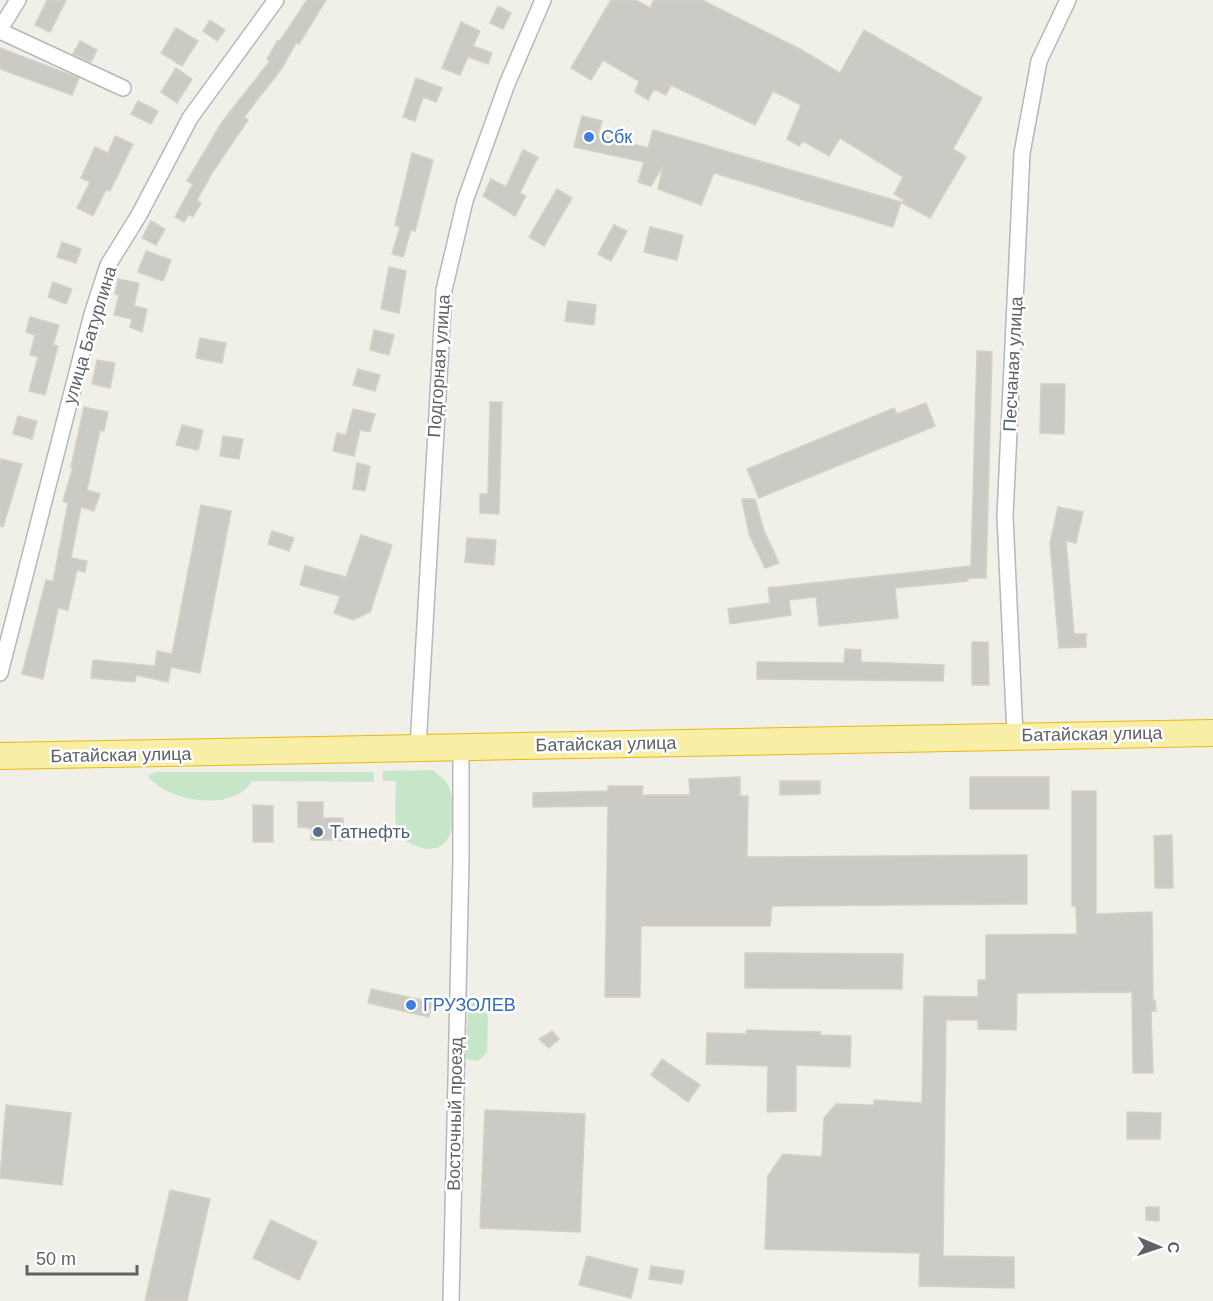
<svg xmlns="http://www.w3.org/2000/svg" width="1213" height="1301" viewBox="0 0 1213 1301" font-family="Arial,sans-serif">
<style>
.green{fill:#c6e5c9}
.building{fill:#cccac4;stroke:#d5d1c6;stroke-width:1.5}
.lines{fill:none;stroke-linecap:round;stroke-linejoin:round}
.minor-casing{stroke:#b5b7bb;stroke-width:18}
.trunk-casing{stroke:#e9b90f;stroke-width:28}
.minor{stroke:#fff;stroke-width:15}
.trunk{stroke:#f8eea6;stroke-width:26}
.shop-dot{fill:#3f7fe0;stroke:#fff;stroke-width:2}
.service-dot{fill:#5c6f8a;stroke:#fff;stroke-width:2}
.labels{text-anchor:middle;stroke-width:5;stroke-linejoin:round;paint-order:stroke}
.shop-label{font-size:18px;fill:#366cbe;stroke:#fff;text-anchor:start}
.street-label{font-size:18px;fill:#5f6267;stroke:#fff}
.service-label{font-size:18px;fill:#4e5e75;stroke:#fff;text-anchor:start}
</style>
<rect width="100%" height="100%" fill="#f0efe8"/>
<path class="green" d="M 432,770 C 439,775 448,781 450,790 C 460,820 452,864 411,844 C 406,841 400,838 398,832 C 393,817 396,797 396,781 L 383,781 L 383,771 Z
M 155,772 L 374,772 L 374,782 L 252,781 C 234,812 169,803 148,776 Z
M 474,1002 L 480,1002 L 488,1016 L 487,1052 L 478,1061 L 466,1059 L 468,1005 Z"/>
<path class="building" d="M 47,0 L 66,0 L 50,32 L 35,25 Z
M 307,0 L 326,0 L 299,44 L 296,43 L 282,68 L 244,117 L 248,120 L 212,173 L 197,200 L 201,203 L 193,217 L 189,214 L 184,222 L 175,217 L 193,184 L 187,181 L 203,154 L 222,122 L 270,61 L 267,59 L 278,40 L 280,41 Z
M 611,0 L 636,0 L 650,8 L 654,0 L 702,0 L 800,49 L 840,73 L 864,30 L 982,98 L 953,149 L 966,157 L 930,218 L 902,203 L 904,200 L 894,194 L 903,177 L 840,138 L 829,156 L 803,141 L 799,146 L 787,139 L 801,105 L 773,91 L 755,125 L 671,85 L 666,95 L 654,89 L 648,100 L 635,92 L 639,81 L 603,60 L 591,80 L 571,68 Z
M 498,6 L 511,13 L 503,29 L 490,23 Z
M 210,20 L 225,30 L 217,41 L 203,31 Z
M 461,22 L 480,31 L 473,46 L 492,53 L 488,64 L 468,57 L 460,75 L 442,68 Z
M 176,28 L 198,41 L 182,66 L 161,53 Z
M 80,41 L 97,50 L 91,62 L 73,54 Z
M 0,48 L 79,78 L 72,95 L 0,69 Z
M 176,68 L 192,79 L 177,103 L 161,92 Z
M 416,78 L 442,88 L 436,102 L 423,97 L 415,121 L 403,117 Z
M 138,101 L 158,111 L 151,124 L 131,114 Z
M 582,116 L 602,121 L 598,135 L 648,148 L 653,130 L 901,202 L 893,227 L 714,173 L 701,205 L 658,189 L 663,166 L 651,186 L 638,182 L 644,162 L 574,147 Z
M 115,136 L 133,144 L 110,191 L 106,190 L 93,216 L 77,208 L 90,182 L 81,178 L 95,147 L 108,153 Z
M 523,150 L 538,157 L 520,193 L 526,196 L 515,216 L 483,196 L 491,179 L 506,187 Z
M 412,153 L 433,160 L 415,231 L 411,230 L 403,257 L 392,254 L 400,227 L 395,225 Z
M 557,189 L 572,198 L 544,246 L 529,237 Z
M 151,221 L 165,229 L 156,245 L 142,238 Z
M 614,225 L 627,231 L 611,261 L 598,254 Z
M 650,227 L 683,235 L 677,260 L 644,252 Z
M 62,242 L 81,249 L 76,263 L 57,257 Z
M 146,251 L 171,260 L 163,281 L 138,272 Z
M 389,267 L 406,271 L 399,313 L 381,309 Z
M 118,279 L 139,283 L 134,306 L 147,309 L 142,332 L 130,327 L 132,319 L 114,315 L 119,295 L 115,294 Z
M 53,282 L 72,289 L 66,304 L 48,297 Z
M 568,301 L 596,305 L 594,325 L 565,321 Z
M 30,317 L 59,325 L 53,345 L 58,346 L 45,395 L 29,391 L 38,357 L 30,355 L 35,335 L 26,332 Z
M 374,330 L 394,335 L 389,355 L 370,350 Z
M 200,338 L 226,343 L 222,363 L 196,358 Z
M 977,351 L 992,352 L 986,578 L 968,578 L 968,581 L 895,588 L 898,618 L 819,626 L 816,597 L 789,600 L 791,615 L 730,624 L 728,609 L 770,603 L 768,588 L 971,566 Z
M 97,360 L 115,363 L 110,388 L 92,384 Z
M 358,369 L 380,375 L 375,391 L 353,385 Z
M 1041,384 L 1065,384 L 1064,434 L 1040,433 Z
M 490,402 L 502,402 L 499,514 L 480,513 L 480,494 L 488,494 Z
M 926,403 L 935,426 L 759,498 L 747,469 L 894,408 L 897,414 Z
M 84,407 L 108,412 L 104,431 L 100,430 L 87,490 L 100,494 L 94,511 L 81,507 L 71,558 L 87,561 L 85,572 L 77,570 L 68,610 L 58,608 L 43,679 L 22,674 L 46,580 L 53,582 L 68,503 L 63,501 L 73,467 L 71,467 Z
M 353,409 L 375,414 L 370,432 L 360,430 L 354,456 L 333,451 L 337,433 L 346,435 Z
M 18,416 L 37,421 L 32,439 L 13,434 Z
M 182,425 L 203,430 L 198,450 L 176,445 Z
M 223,436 L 243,439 L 239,459 L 220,456 Z
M 0,459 L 22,464 L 3,527 L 0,526 Z
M 357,463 L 370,466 L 365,491 L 353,489 Z
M 742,499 L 755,499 L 764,531 L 779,563 L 765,568 L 749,534 Z
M 201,505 L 231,511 L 200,673 L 171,667 L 168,682 L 136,675 L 135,682 L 91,678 L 93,660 L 155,666 L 157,651 L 172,654 Z
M 1058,507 L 1083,512 L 1076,543 L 1066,541 L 1074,634 L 1086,634 L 1086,647 L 1059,648 L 1050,543 Z
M 272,531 L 294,538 L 289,551 L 268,544 Z
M 361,535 L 392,545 L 370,612 L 353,620 L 334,613 L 340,596 L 300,585 L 305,566 L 346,577 Z
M 467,538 L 496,540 L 494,565 L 465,562 Z
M 972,642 L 988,642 L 989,685 L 972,685 Z
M 845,649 L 861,650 L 861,662 L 944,665 L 943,681 L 757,679 L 757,662 L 844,663 Z
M 740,777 L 740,796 L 748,796 L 747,857 L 1027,855 L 1027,904 L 772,906 L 770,926 L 641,926 L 640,997 L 605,997 L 608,806 L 533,807 L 533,793 L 608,791 L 608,786 L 643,786 L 642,795 L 690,795 L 689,779 Z
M 970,777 L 1049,777 L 1049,809 L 970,809 Z
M 780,781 L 820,781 L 820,794 L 780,795 Z
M 1072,791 L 1096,791 L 1096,914 L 1152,912 L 1153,1000 L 1155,1000 L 1156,1011 L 1151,1011 L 1153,1073 L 1133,1073 L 1132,992 L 1017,993 L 1016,1030 L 978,1029 L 978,1020 L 946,1020 L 943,1256 L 1014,1257 L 1014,1288 L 919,1286 L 920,1253 L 765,1249 L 768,1176 L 783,1154 L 822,1157 L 824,1118 L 836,1104 L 874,1105 L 874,1100 L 922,1103 L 924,996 L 978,997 L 978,980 L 986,980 L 986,935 L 1077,934 L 1076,906 L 1072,906 Z
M 298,802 L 323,802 L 323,818 L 343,818 L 343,840 L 311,840 L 311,828 L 298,827 Z
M 253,805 L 273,806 L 273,842 L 253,842 Z
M 1172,835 L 1173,888 L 1155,888 L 1154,836 Z
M 745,953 L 903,954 L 902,989 L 745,988 Z
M 371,989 L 432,1002 L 429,1017 L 368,1003 Z
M 747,1030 L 821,1032 L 820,1035 L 851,1036 L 850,1067 L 796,1065 L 796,1111 L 767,1112 L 768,1066 L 706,1064 L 707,1033 L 746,1034 Z
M 552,1031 L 559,1039 L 549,1048 L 539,1039 Z
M 662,1059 L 700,1085 L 688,1102 L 651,1075 Z
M 6,1105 L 71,1113 L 62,1185 L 0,1178 Z
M 485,1110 L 585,1114 L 580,1232 L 480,1228 Z
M 1127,1112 L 1161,1113 L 1160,1139 L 1127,1139 Z
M 170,1190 L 210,1199 L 187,1301 L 145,1301 Z
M 1146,1207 L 1159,1207 L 1159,1221 L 1146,1220 Z
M 271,1220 L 317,1242 L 299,1280 L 253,1258 Z
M 587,1256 L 638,1269 L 631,1298 L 579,1285 Z
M 651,1266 L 684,1271 L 682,1284 L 649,1279 Z"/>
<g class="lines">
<defs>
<path id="minor" d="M 0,29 L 18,0
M 0,31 L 123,88
M 0,673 L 92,314 L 108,265 L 139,215 L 190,118 L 276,0
M 1015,735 L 1005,516 L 1022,153 L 1039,61 L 1068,0
M 418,748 L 444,290 L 465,201 L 507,84 L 543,0
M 451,1301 L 461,859 L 461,747"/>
<path id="trunk" d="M 0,756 L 1213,733"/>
</defs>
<use href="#minor" class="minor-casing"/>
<use href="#trunk" class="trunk-casing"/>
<use href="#minor" class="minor"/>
<use href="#trunk" class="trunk"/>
</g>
<g class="shop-dot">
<circle cx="589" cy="137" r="6"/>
<circle cx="411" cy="1005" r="6"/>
</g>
<circle class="service-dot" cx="318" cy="832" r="6"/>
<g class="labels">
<g class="shop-label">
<text x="601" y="143">Сбк</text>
<text x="423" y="1011">ГРУЗОЛЕВ</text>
</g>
<g class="street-label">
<text transform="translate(90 335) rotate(-73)" y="6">улица Батурлина</text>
<text transform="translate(1013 364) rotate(-87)" y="6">Песчаная улица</text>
<text transform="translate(439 366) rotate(-86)" y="6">Подгорная улица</text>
<text transform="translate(1092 734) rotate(-1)" y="6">Батайская улица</text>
<text transform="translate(606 744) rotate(-1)" y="6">Батайская улица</text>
<text transform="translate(121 755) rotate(-1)" y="6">Батайская улица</text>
<text transform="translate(455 1114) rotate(-89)" y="6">Восточный проезд</text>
</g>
<g class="service-label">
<text x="330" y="838">Татнефть</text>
</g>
</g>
<g transform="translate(1159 1247) rotate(92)" stroke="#ffffff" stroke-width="4.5" paint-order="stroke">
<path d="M0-4.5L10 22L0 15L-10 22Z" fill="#5f6267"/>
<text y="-9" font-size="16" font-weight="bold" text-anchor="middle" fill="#5f6267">С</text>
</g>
<path d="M27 1265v9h110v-9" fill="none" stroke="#5f6267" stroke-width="3"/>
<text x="36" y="1265" font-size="18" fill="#5f6267" stroke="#ffffff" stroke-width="4.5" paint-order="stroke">50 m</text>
</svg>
